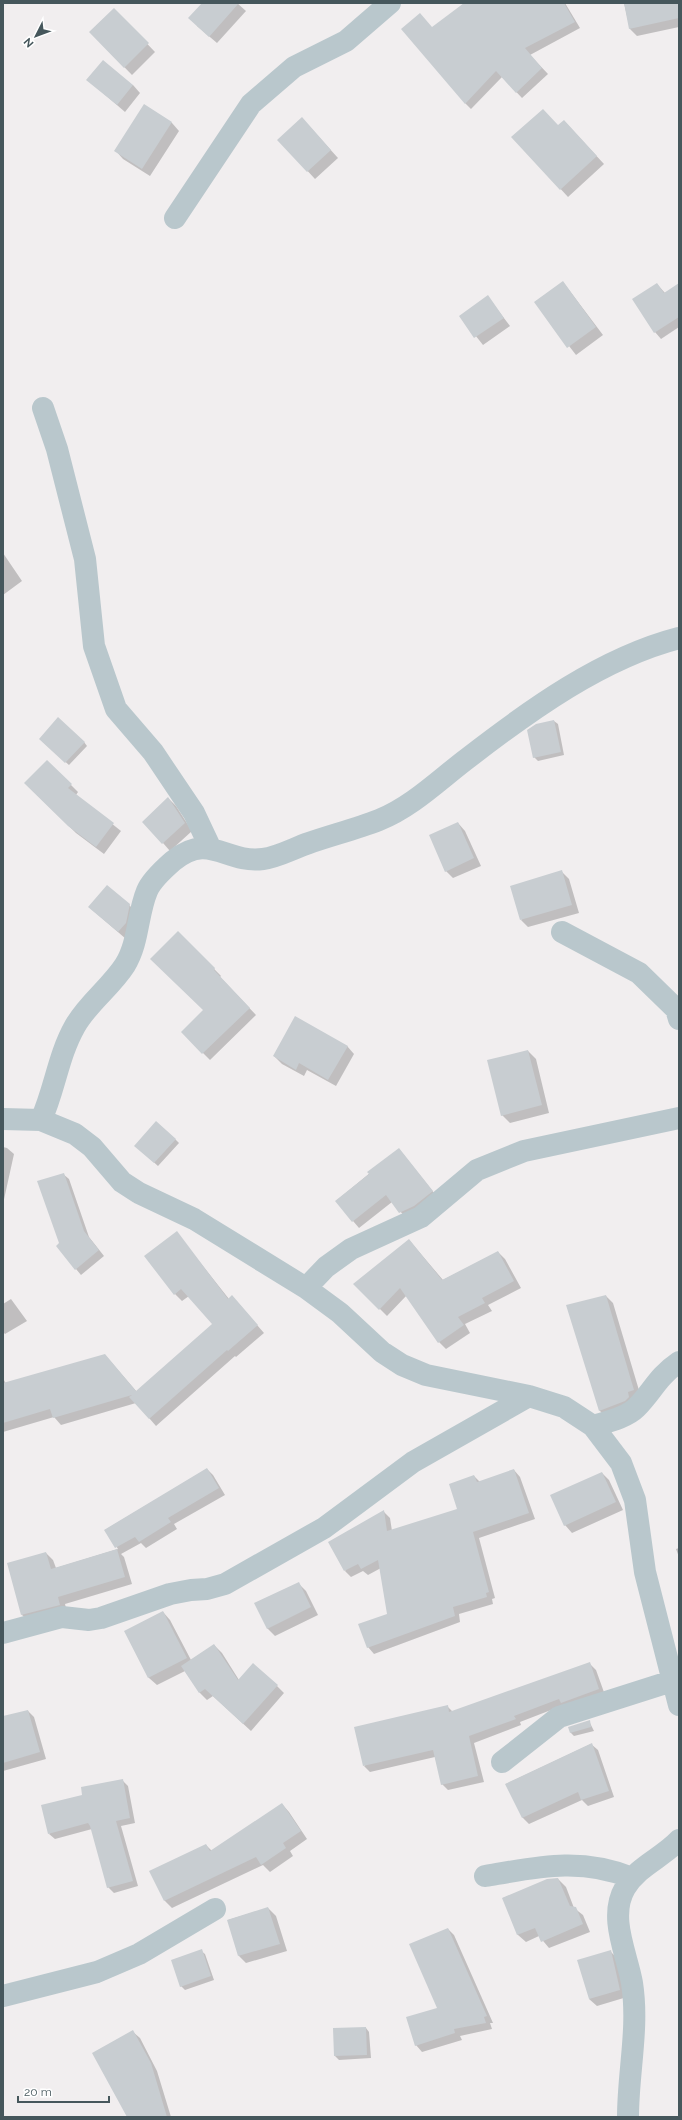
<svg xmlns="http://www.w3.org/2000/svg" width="682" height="2120" viewBox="0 0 682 2120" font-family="Raleway,sans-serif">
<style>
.shadow{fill:#0003}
.building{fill:#c8cdd1}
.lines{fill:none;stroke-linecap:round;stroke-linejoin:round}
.minor{stroke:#b9c7cc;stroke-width:22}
</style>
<rect width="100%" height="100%" fill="#f1eeef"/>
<path class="shadow" d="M 203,3 L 237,3 L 246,11 L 217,43 L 197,26 Z
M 465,3 L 565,3 L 580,28 L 530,55 L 548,74 L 522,98 L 502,77 L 471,109 L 465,103 L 433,28 Z
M 624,3 L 679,3 L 679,27 L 637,36 L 630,29 Z
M 114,9 L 155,52 L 132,75 L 90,32 Z
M 88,80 L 133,85 L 140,93 L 125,112 Z
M 145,106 L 172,123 L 179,131 L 150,176 L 123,159 L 116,151 Z
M 564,121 L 604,164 L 568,197 L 513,137 L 558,126 Z
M 309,126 L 338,158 L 315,179 L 279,140 Z
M 563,282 L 603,335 L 576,355 L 535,302 Z
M 657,284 L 665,293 L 679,285 L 679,327 L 661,339 L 655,332 Z
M 488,297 L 510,326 L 483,345 L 460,316 Z
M 3,553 L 22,581 L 3,595 Z
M 554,721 L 558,724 L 564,755 L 538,761 L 534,757 Z
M 43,742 L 84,742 L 87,746 L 69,765 Z
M 47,761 L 78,792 L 76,795 L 121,831 L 104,854 L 76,833 L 25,783 Z
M 168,798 L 176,806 L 192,831 L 170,851 L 163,843 Z
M 458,823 L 465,831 L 481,866 L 453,878 L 446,871 Z
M 561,871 L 569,879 L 579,913 L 528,927 L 521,920 Z
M 129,905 L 137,913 L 126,939 L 89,907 Z
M 178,932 L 221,976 L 220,977 L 256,1015 L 210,1060 L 182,1032 L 205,1010 Z
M 347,1046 L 354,1054 L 336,1086 L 307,1070 L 304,1076 L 282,1064 L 274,1056 Z
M 528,1051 L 536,1059 L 549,1113 L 510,1123 L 502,1115 Z
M 175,1139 L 179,1143 L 158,1166 L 139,1149 Z
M 3,1147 L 7,1148 L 14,1154 L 3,1204 Z
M 399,1149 L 438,1198 L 407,1219 L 392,1202 L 359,1228 L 336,1201 Z
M 63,1174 L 69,1179 L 89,1237 L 104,1256 L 81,1275 L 76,1269 L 60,1244 Z
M 176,1232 L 229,1299 L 239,1304 L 264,1333 L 236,1357 L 235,1356 L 156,1426 L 136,1403 L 61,1425 L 54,1417 L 3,1432 L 3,1378 L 6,1384 L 105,1355 L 137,1392 L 214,1324 L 189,1296 L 182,1301 L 175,1294 Z
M 409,1240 L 443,1280 L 498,1252 L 505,1259 L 521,1288 L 488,1305 L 492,1311 L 465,1324 L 470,1333 L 446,1349 L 439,1342 L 407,1295 L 387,1316 L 355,1284 Z
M 606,1296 L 613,1303 L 641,1397 L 607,1418 L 600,1411 L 568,1306 Z
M 11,1299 L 27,1321 L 5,1334 L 3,1332 L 3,1304 Z
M 207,1469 L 213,1475 L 225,1495 L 174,1524 L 177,1529 L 146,1548 L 141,1543 L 121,1554 L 124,1557 L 132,1584 L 65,1604 L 67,1612 L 30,1622 L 22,1615 L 46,1553 L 53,1560 L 56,1568 L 118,1549 L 105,1530 Z
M 514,1470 L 520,1477 L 535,1519 L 479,1538 L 495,1598 L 492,1599 L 493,1604 L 459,1614 L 460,1622 L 374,1654 L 368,1647 L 388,1615 L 381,1568 L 368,1575 L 363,1571 L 351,1577 L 345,1571 L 384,1512 L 390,1518 L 392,1531 L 459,1510 L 474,1476 L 480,1482 Z
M 602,1473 L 609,1480 L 623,1510 L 572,1533 L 565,1525 Z
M 679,1548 L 679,1557 L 676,1549 Z
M 298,1583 L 306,1591 L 318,1615 L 275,1636 L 267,1628 Z
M 163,1612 L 170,1620 L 191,1660 L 214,1645 L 222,1653 L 239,1680 L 277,1686 L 284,1693 L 251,1731 L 213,1696 L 207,1700 L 200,1693 L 185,1671 L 157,1685 L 149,1678 L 126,1631 Z
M 590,1664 L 596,1670 L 605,1695 L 564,1705 L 520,1722 L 521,1725 L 474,1743 L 484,1782 L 448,1790 L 442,1784 L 435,1757 L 370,1772 L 364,1766 L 447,1706 L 453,1712 Z
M 28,1711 L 34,1717 L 46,1759 L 3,1771 L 3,1717 Z
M 589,1721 L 594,1731 L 574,1736 L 571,1733 L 569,1728 Z
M 591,1744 L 598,1750 L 614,1797 L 588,1806 L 582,1800 L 529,1824 L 523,1818 L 506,1784 Z
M 123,1781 L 128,1786 L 135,1823 L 121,1826 L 138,1886 L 114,1893 L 108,1887 L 92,1829 L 55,1839 L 49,1834 L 84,1795 Z
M 282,1804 L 289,1812 L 307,1839 L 290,1851 L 293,1856 L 270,1872 L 263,1865 L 172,1908 L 165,1901 L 151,1871 L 206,1845 L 212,1851 Z
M 558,1879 L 566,1887 L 574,1908 L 583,1915 L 590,1932 L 549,1948 L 539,1936 L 526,1942 L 518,1935 L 503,1898 Z
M 268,1908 L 276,1916 L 287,1951 L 246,1963 L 239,1956 L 228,1920 Z
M 448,1929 L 454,1935 L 493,2023 L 490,2023 L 492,2029 L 460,2036 L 462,2040 L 422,2052 L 416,2045 L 439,2009 Z
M 201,1951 L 205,1954 L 214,1980 L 185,1990 L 181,1986 Z
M 611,1952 L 618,1959 L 627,1997 L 597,2006 L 589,1999 Z
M 366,2028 L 369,2032 L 371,2058 L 339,2060 L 335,2056 L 334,2029 Z
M 133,2032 L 140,2038 L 157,2071 L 171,2117 L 128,2117 Z"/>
<path class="building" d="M 202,3 L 239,3 L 209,37 L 188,18 Z
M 464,3 L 564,3 L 575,22 L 525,48 L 542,68 L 516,93 L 496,71 L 465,104 L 401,29 L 420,13 L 432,27 Z
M 624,3 L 679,3 L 679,18 L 629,29 Z
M 114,8 L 149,43 L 124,68 L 89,32 Z
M 103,60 L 133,85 L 117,105 L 86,80 Z
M 144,104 L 172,122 L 142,169 L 114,151 Z
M 543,109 L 558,125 L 564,120 L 597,156 L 560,190 L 511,137 Z
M 302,117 L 331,150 L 307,172 L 277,140 Z
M 563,281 L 596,327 L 567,348 L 534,302 Z
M 657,283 L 664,293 L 679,283 L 679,317 L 654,333 L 632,299 Z
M 488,295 L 504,318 L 474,338 L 459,316 Z
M 58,717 L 85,742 L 65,763 L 39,739 Z
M 554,720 L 561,752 L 533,758 L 527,730 L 536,724 Z
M 47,760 L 72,784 L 68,788 L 114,823 L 96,847 L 68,826 L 24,783 Z
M 168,797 L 185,823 L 162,844 L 142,822 Z
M 458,822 L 474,858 L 445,872 L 429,835 Z
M 562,870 L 572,905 L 520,920 L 510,886 Z
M 107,885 L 130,904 L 126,923 L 118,932 L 88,907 Z
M 178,931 L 215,968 L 214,970 L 250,1008 L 202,1054 L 181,1032 L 203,1010 L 150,959 Z
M 295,1016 L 348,1046 L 328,1080 L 299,1063 L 296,1070 L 273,1056 Z
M 528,1050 L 542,1105 L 501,1116 L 487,1060 Z
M 156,1121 L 176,1139 L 154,1163 L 134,1146 Z
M 399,1148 L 433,1191 L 414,1206 L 399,1213 L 386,1195 L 352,1222 L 335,1201 L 369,1174 L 367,1172 Z
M 64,1173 L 84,1231 L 99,1250 L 75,1270 L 56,1246 L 59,1243 L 37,1181 Z
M 177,1231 L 228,1299 L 232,1295 L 258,1325 L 228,1351 L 227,1350 L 149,1419 L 129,1397 L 132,1395 L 53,1418 L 50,1409 L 3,1423 L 3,1383 L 105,1354 L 136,1391 L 212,1324 L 181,1289 L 174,1295 L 144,1256 Z
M 409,1239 L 442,1280 L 498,1251 L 514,1281 L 482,1298 L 485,1303 L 458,1317 L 464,1325 L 438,1343 L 400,1288 L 379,1310 L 353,1284 Z
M 606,1295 L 634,1390 L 628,1392 L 629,1397 L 625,1401 L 599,1411 L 566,1305 Z
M 207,1468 L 219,1488 L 168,1518 L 171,1522 L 139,1542 L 135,1537 L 115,1548 L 104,1530 Z
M 514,1469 L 529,1513 L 473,1532 L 489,1592 L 486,1593 L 487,1597 L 453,1607 L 455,1616 L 367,1648 L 358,1624 L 387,1614 L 378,1560 L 361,1569 L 358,1564 L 344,1571 L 328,1542 L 384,1510 L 387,1531 L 457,1509 L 449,1484 L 474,1475 L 477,1482 Z
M 602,1472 L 616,1502 L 564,1526 L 550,1495 Z
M 117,1549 L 125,1577 L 58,1597 L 60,1605 L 21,1615 L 7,1563 L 46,1552 L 51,1569 Z
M 299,1582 L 311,1607 L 267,1629 L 254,1603 Z
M 163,1611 L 187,1658 L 148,1678 L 124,1631 Z
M 214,1644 L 238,1680 L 253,1663 L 278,1685 L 243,1724 L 205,1689 L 199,1693 L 181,1666 Z
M 590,1662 L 599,1689 L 561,1703 L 559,1699 L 514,1716 L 516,1719 L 469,1736 L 478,1776 L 441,1785 L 433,1750 L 363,1766 L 354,1727 L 448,1705 L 449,1712 Z
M 28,1710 L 40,1752 L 3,1763 L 3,1716 Z
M 590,1720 L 591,1727 L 570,1733 L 568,1727 Z
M 592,1743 L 609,1791 L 581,1800 L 578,1792 L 522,1818 L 505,1784 Z
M 123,1779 L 130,1818 L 116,1821 L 133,1881 L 107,1888 L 90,1826 L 88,1823 L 48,1834 L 41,1805 L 82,1795 L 81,1787 Z
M 282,1803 L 301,1831 L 283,1843 L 286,1848 L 261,1865 L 256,1857 L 164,1901 L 149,1871 L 206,1844 L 210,1851 Z
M 558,1878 L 570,1906 L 576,1907 L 583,1924 L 541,1942 L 535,1928 L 517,1935 L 502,1898 L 547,1879 Z
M 268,1907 L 280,1944 L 238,1956 L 227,1920 Z
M 448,1928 L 487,2016 L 484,2017 L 486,2023 L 454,2029 L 455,2033 L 415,2046 L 406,2017 L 437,2008 L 409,1944 Z
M 202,1949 L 211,1976 L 180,1987 L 171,1960 Z
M 611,1950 L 620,1990 L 589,1999 L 577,1960 Z
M 366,2027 L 367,2055 L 334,2056 L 333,2028 Z
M 133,2030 L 151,2063 L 167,2117 L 127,2117 L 92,2053 Z"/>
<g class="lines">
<path class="minor" d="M 175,218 L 251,104 L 294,67 L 346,41 L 390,3
M 43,408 L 57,449 L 85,559 L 94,646 L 116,709 L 153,752 L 194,813 L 210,847
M 562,932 L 639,973 L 676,1009 L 679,1019
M 3,1119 L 41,1120 L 75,1134 L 92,1147 L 122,1182 L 139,1193 L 194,1219 L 306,1288 L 340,1313 L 382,1352 L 402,1365 L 426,1375 L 529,1396 L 564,1407 L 593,1426 L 621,1463 L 635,1500 L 645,1572 L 679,1705
M 41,1120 C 55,1089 58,1056 75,1026 C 88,1003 111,987 125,965 C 139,942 137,915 147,891 C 151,881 165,868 173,861 C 210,831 225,864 263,859 C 278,857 294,848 309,843 C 332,835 356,829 379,820 C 412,807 440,779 468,758 C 530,710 602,658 679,638
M 306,1288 L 326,1267 L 351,1249 L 421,1217 L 477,1170 L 524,1151 L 679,1118
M 593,1426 C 606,1422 626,1418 636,1408 C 653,1391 657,1377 679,1362
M 3,1633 L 62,1617 L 89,1620 L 101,1618 L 170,1594 L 191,1590 L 207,1589 L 225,1584 L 324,1528 L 413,1462 L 529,1396
M 502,1762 L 559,1717 L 672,1681
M 485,1876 C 538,1867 581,1857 632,1878
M 3,1996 L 97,1972 L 139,1954 L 215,1909
M 628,2117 C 628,2072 639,2028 632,1983 C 627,1954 608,1917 625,1888 C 638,1866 662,1858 679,1840"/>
</g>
<rect width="682" height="2120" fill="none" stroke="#46575c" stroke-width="8"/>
<g transform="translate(36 36) rotate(228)" stroke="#ffffff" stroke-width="3" paint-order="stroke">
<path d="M0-3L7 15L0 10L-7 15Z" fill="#46575c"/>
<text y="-6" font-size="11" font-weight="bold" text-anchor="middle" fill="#46575c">N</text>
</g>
<path d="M18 2096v6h91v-6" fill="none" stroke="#46575c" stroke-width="2"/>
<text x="24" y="2096" font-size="12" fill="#46575c" stroke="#ffffff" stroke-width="3" paint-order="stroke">20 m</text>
</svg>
